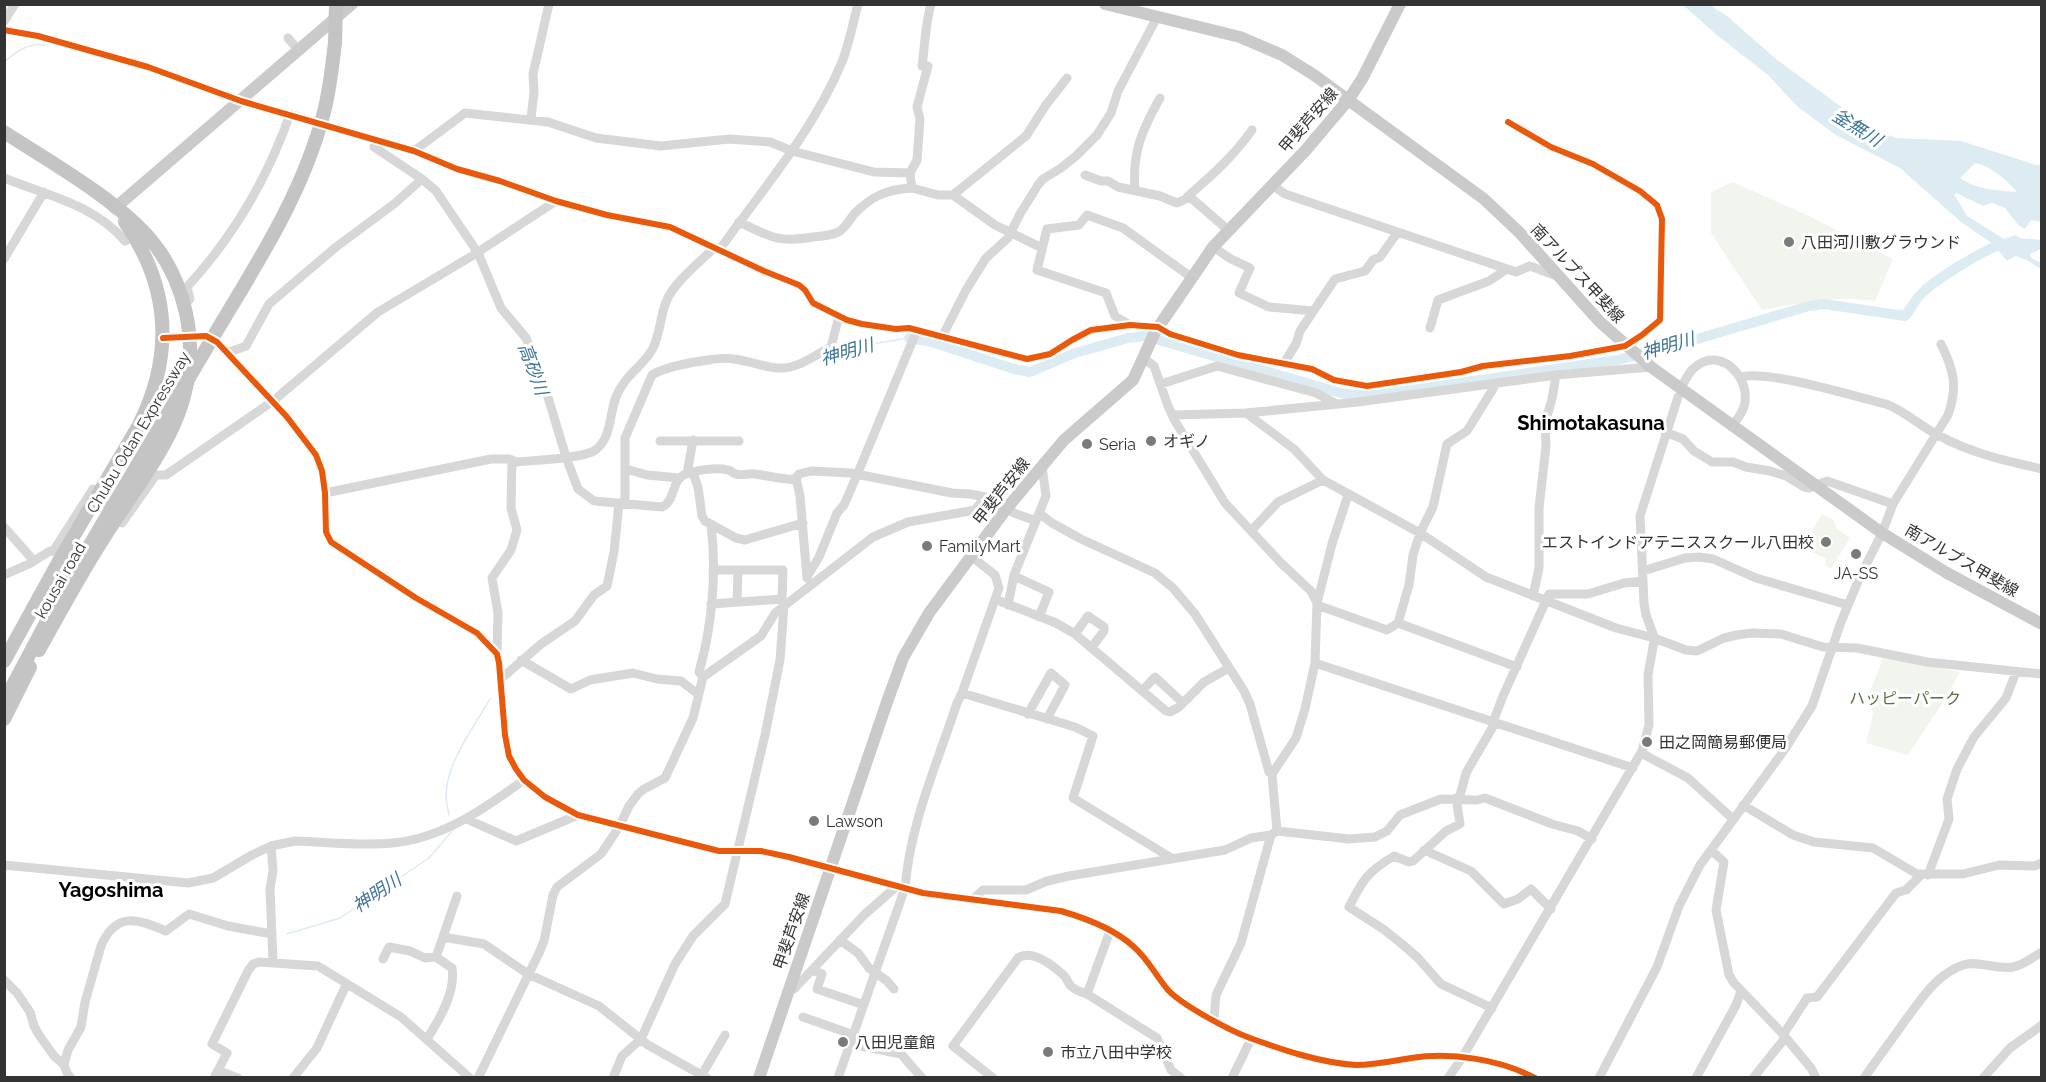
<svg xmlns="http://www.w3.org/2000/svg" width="2046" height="1082" viewBox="0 0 2046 1082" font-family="Raleway,'Noto Sans JP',sans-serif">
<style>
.green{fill:#f1f5ed}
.water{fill:#ddebf3;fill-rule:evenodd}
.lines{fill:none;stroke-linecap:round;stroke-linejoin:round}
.stream{stroke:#ddebf3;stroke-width:1.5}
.river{stroke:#ddebf3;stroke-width:10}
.minor-tunnel{stroke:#d6d6d6;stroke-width:9;stroke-dasharray:9 4.5;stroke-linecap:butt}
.minor{stroke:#d7d7d7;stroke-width:9}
.major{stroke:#cacaca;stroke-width:12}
.highway{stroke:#c4c4c4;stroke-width:14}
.highway-bridge{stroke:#c4c4c4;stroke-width:14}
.cycleway-casing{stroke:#fff;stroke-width:10}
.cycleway{stroke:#e8590c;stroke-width:6}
.poi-dot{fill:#7a7a7a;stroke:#fff;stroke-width:2}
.labels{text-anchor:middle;stroke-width:6;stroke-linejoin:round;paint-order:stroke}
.street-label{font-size:16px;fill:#333;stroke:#fff}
.poi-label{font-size:16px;fill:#333;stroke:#fff;text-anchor:start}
.park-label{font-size:16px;fill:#56703f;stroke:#fff}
.water-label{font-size:18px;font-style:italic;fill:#3f7597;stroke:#fff}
.quarter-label{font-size:20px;font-weight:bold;fill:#000;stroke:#fff}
</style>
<rect width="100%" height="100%" fill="#fff"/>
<path class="green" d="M 1733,182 L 1811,217 L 1893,259 L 1875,301 C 1836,295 1801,303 1762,310 L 1711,233 L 1711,192 Z
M 1822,514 L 1834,520 L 1836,528 L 1850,538 L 1831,569 L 1825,565 L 1826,559 L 1802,547 Z
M 1884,656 L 1960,672 L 1941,705 L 1908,755 L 1866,743 L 1873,714 L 1871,705 L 1865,703 Z"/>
<path class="water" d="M 1683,5 L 1710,5 L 1727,16 L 1776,59 L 1870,128 L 1896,138 L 1961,141 L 2036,165 L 2041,164 L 2041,222 L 2031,220 L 2025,229 L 2019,226 L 2005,208 L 1992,203 L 1983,206 L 1956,193 L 1954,194 L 1967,216 L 2004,239 L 2016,235 L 2020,238 L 2041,240 L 2041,249 L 2030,254 L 2031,258 L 2041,263 L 2041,269 L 2027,260 L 2015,256 L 2007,261 L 1993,244 L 1961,222 L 1900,168 L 1836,135 L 1798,107 L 1768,75 L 1718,36 ZM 1975,163 C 1993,167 2005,179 2017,192 C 1998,191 1975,189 1960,178 Z"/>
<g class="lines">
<path class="stream" d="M 4,62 C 17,51 29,42 46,45
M 828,354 L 847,348 L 909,338
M 698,366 L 711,364
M 449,815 C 448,809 446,802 446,796 C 446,763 474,727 490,699
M 287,934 L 340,918 L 429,858 L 453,830"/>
<path class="river" d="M 909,338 L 932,342 L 1014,369 L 1030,372 L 1075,353 L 1128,338 L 1145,336 L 1341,393 L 1354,395 L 1378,395 L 1617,360 L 1687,342 L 1809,306 L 1824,304 L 1905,316 C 1911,309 1915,299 1922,293 C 1934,281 1992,243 2007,244"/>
<path class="minor-tunnel" d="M 296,116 L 332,127"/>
<path class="minor" d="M 4,21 L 15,4
M 4,30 L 38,36 L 148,67 L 241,101 L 296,116
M 288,38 L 299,51
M 922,66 C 925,45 925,25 931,4
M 928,66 L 917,107 L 920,119 L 917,160 L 910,173 L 912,188 L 938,195 L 953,195 L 995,225 L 1042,248
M 531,119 L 534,92 L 533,74 L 549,4
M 332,127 L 414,151 L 457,169 L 500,181 L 556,201 L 607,215 L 670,227 L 764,271 L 799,285 L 805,290 L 813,303 L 847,320 L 862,324 L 896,329 L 909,328 L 1027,359 L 1050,354 L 1072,340 L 1091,330 L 1130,325 L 1158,327 L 1170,334 L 1238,355 L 1312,369 L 1334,380 L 1367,386 L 1461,372 L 1483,366 L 1570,356 L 1625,346 L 1642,335 L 1660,320 L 1662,219 L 1657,205 L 1640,191 L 1593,164 L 1551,147 L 1508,122
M 377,140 L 374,147 L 422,179 L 436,191 L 478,253 L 501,308 L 526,338 L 544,384 L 566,457 L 578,489 L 594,501 L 662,507 C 676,501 671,479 686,474 C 697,470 717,467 728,470 C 736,472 728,472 736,474 C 742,476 749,473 755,474 C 769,476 782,479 797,480
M 414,151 L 465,113 L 548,122 L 596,138 L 661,146 L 729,139 L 770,142 L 792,151 L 874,172 L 910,173
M 1085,175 L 1101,181 L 1108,181 L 1118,187 L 1160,196 L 1177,203 L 1190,197 L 1228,230
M 4,178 C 48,196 93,204 125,241 L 135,236
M 1272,185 L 1285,194 L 1516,272 L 1530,266 L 1557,276
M 1135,190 C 1132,152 1142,130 1160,98
M 953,195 L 1026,136 L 1046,105 L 1067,78
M 1187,197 C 1211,176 1233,157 1252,130
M 739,222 C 771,237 777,243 813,237 C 821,236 833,236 840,231 C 846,227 850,219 855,213 C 872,196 888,189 912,188
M 1213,247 L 1231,259 L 1250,268 L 1239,293 L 1269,307 L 1313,311
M 720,249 C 763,189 813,131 842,62 C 849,44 853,23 858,4
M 4,259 L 44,192
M 184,305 L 190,299 L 187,287 C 234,236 267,180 290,114
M 1130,325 L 1115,316 L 1106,293 L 1037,270 L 1047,229 L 1079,225 L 1087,215 L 1123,228 L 1191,277
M 1430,328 L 1438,300 L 1489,281 L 1507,269
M 942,337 L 966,290 L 986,258 L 1008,238 L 1020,214 L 1038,185 L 1043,179 L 1061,168 L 1076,156 L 1097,135 L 1111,113 L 1118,91 L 1155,21 L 1153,15
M 163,338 L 206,336 L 217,342 L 287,417 L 316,455 L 322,471 L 325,493 L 326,532 L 331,542 L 416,598 L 477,633 L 497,654 L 499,663 L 505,735 L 509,756 L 516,769 L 524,780 L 545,797 L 578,815 L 719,851 L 761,851 L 789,857 L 923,893 L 1061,911 C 1085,918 1115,929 1134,947 C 1148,959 1156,976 1168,990 C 1182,1005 1230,1031 1250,1038 C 1283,1050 1321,1063 1356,1065 C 1375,1065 1392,1061 1411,1058 C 1451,1052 1499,1059 1535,1078
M 227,353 L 246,346 L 269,304 L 336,247 L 394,204 L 422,179
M 1143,358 L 1154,366 L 1168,406 L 1175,421 L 1225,503 L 1281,563 L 1311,591 L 1317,603 L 1315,663 L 1305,709 L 1296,738 L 1272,774 L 1277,831
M 1284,363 L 1296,344 L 1300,331 L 1335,279 L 1365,271 L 1373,260 L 1380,257 L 1397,233
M 1741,377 C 1770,370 1853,396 1886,404 C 1905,411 1920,426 1938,435 C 1970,453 2006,461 2042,469
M 1161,384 L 1217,366 L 1316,393 L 1335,403
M 1496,384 L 1467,431 L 1447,444 L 1433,507 L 1420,533 L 1413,555 L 1409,585 L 1398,623 L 1517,667
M 1683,384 C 1686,379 1689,372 1694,368 C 1723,342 1759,386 1740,415 C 1738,419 1734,422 1731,426
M 1246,413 L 1294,449 L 1323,480 L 1420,533 L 1486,577 L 1616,628 L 1654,638 L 1686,650 L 1697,651 L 1724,638 L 1737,635 L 1752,633 L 1781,634 L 1823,647 L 1857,648 L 1927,662 L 2042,674
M 1173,415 L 1246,413 L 1358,402 L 1556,375 L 1651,367
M 1665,432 L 1683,439 L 1694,451 L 1712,462 L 1733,462 L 1746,467 L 1770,471 L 1786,476 L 1804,487 L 1809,488 L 1827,481 L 1893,504
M 660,441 L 739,441
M 626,469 L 647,475 L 679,478
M 148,471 L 156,475 L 166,475 L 273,401 L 378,312 L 472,256 L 556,201
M 693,473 L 698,487 L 702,516 L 705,521 L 736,538 L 745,540 L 803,523
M 687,474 L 693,440
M 325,493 L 491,459 L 509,459 L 517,462 C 535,460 579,459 594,451 C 612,439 609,415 616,397 C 624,376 641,368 652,350 C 660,336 660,317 666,302 C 673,283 701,261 715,247
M 625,503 L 625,438 L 652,375 C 666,366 717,356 734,359 C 750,361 768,369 784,368 C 800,367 817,354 831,347 L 839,316
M 1007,508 L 1014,513 L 1036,521
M 1039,513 L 1052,523 L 1081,539 L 1155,573 L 1173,588 L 1195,614 L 1244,691 L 1250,704 L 1269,772 L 1272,774
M 122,523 L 156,475
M 4,527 L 34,561
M 1251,531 L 1278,502 L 1323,480
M 54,550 L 93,489 L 114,513
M 1643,571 L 1685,558 L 1699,557 L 1713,559 L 1756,578 L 1848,605
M 4,575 L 29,564 L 50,551 L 58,552
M 1014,576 L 1049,592 L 1039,617
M 807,577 L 819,557 L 837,513 L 844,505 L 857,475 L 917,330
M 807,578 L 800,496 L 796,478 L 799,474 L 811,471 L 851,473 L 952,493 L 970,494 L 985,497 L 1004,511
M 1533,596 L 1539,568 L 1539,508 L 1546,446 L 1545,423 L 1552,399 L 1556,375
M 995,599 L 1056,623 L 1075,634 L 1166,711 L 1170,712 L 1179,707 L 1204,682 L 1229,668
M 737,602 L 738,570
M 1317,603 L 1332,544 L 1348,495
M 711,604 L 782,599
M 1008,605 L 1014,575 L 1046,496 L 1042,466
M 1317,605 L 1387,630 L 1398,623
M 1075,634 L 1088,616 L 1104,627 L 1104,631 L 1092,647
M 497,654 L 498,613 L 492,578 L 511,550 L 517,530 L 511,508 L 512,460
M 521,660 L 571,689 L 590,680 L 633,673 L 657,679 L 681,681 L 698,694
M 1315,663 L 1633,768
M 703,677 L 699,672 C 712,627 717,572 711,525
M 502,678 L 541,644 L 575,621 L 594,595 L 607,586 L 614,552 L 619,503
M 1142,691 L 1155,677 L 1183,703
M 962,693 L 999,588 L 995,575 L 971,556
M 1028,714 L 1051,673 L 1065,685 L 1047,719
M 1493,722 L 1503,696 L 1549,594 L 1588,594 L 1624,583 L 1643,581
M 1641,753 L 1688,778 L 1733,819
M 1456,798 L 1460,824 L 1446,831 L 1413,861 L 1409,862 L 1394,856 C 1367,872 1363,880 1349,907 L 1383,929 L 1402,944 L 1418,958 L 1441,984 L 1492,1008
M 1459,799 L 1466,773 L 1495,723
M 1743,805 L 1793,835 L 1814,842 L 1873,848 L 1917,874 L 1963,874 L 1999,865 L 2034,866 L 2042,863
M 468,818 L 471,821 L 516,841 L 578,815
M 271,846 L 273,871 L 270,889 L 273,962
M 1424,850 L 1471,871 L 1504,904 L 1518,899 L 1531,889 L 1551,909
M 1711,850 L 1724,862 L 1716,910 L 1729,975 L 1734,983 L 1781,1032 L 1811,1068 L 1816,1078
M 4,865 L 188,883 L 213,878 L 252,855 L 271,846 L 295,841 C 327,842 360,846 392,843 C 442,839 485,808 524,780
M 1928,875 L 1949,819 L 1947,799 L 1957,769 L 1974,737 L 2006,698 L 2016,672
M 972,900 L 983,890 L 1026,890 L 1047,881 L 1069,876 L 1225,850 L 1251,838 L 1271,835 L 1277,831 L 1349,839 L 1375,837 L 1387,831 L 1400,815 L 1441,799 L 1477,800 L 1485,798 L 1552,824 L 1578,831 L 1592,839
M 443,937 L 457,896
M 840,940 L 858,953 L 869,968 L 887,981 L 894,989
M 383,959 L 389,947 L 410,951 L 425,958 L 436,957
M 812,970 L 822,974 L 817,989 L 864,1005
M 4,980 L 17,993 L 30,1012 L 34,1026 L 39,1035 L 54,1056 L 64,1065 L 67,1073 L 71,1078
M 789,987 L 794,989 L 864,915 L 897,886
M 1087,994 L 1110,931
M 803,1017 L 854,1035
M 1214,1020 L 1216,995 L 1241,943 L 1271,835
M 1783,1035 L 1807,998 L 1817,997 L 1896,893 L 1906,890 L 1921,875
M 427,1039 C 439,1020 456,992 452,968 L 436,957 L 443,937 L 484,944 L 528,974 L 599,1006 L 648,1045 L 707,1078
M 851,1044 L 901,1054 L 922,1078
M 64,1065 L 68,1050 L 81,1027 L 85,1002 L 101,946 C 116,911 138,919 166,931 L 189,914 L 228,926 L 272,934
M 219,1071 L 238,1078
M 214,1078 L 227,1053 L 212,1044 L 248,971 L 253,964 L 259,962 L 318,966 L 401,1017 L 470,1078
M 293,1078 L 317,1048 L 346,985
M 478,1078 L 539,953 L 544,941 L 553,895 L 557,887 L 601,854 L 619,827 L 629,806 L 638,794 L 644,789 L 665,778 L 693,718 L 703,677 L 761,636 L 775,613 L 873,537 L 908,522 L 975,510 L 985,497
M 613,1078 L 622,1056 L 641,1039 L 675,964 L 693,936 L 725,904 L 765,735 L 780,660 L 784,606 L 782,599 L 783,570 L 713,570
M 700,1078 L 725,1035
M 838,1078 L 905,888 C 910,824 937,764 957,703 L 962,693 L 1075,727 L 1093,736 L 1073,798 L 1173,859
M 993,1078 L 953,1046 L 1018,958 C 1031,949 1051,964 1061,973 C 1066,976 1067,981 1070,985 C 1074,990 1081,992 1087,994 L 1157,1038 L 1171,1070 L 1181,1078
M 1232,1078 L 1251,1039
M 1448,1078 L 1462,1058 L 1642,751 L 1649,725 L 1648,675 L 1654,641 L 1653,634 L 1646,615 L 1644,603 L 1640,516 L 1678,397
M 1599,1078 L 1657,967 L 1679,906 L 1700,865 L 1785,749 L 1812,706 L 1841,622 L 1859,579 L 1882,533 L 1893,504 L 1948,415 C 1958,387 1954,370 1941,344
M 1696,1078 L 1736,1005 L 1741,991
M 1753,1078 L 1785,1038
M 1864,1078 C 1878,1058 1893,1038 1907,1018 C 1923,997 1937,974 1963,965 C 1979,960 1996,970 2013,967 C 2023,965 2033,957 2042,952
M 1983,1078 L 2010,1048 L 2042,1025"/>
<path class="major" d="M 1105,4 L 1240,37 L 1282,55 L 1314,75 L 1484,199 L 1520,233 L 1600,322 L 1651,367 L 1882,533 L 1947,573 L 2042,624
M 115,208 L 352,4
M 759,1078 L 887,702 L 903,658 L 929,613 L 1007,508 L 1064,440 L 1133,380 L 1155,332 L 1213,247 L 1305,151 L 1349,99 L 1362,79 L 1400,4"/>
<path class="highway" d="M 4,132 C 50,162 115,198 151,240 C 168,260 180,287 186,313 C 206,407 151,463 105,536 C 81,573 60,612 39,650
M 219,327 C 260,259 304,190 324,112 C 330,89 332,66 335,43
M 4,661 L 63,554 L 139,425 C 174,355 170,287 125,222
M 4,719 L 30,667"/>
<path class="highway-bridge" d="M 335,43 L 336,4
M 4,702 L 65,587 L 219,327"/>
<defs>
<path id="cycleway" d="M 4,30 L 38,36 L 148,67 L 241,101 L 414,151 L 457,169 L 500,181 L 556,201 L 607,215 L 670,227 L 764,271 L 799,285 L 805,290 L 813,303 L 847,320 L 862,324 L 896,329 L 909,328 L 1027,359 L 1050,354 L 1072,340 L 1091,330 L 1130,325 L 1158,327 L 1170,334 L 1238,355 L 1312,369 L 1334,380 L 1367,386 L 1461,372 L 1483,366 L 1570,356 L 1625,346 L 1642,335 L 1660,320 L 1662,219 L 1657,205 L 1640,191 L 1593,164 L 1551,147 L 1508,122
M 163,338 L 206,336 L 217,342 L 287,417 L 316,455 L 322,471 L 325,493 L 326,532 L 331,542 L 416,598 L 477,633 L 497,654 L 499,663 L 505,735 L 509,756 L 516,769 L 524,780 L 545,797 L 578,815 L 719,851 L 761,851 L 789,857 L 923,893 L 1061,911 C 1085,918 1115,929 1134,947 C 1148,959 1156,976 1168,990 C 1182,1005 1230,1031 1250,1038 C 1283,1050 1321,1063 1356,1065 C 1375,1065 1392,1061 1411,1058 C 1451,1052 1499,1059 1535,1078"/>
</defs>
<use href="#cycleway" class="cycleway-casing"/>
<use href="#cycleway" class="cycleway"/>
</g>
<g class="poi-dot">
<circle cx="1789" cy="242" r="6"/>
<circle cx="1151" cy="441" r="6"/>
<circle cx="1087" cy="444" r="6"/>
<circle cx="1826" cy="542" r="6"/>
<circle cx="927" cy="546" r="6"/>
<circle cx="1856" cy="554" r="6"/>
<circle cx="1647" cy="742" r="6"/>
<circle cx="814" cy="821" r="6"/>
<circle cx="843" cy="1042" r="6"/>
<circle cx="1048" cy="1052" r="6"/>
</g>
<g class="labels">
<g class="street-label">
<text transform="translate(1308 120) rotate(-49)" y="6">甲斐芦安線</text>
<text transform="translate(1578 273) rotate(47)" y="6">南アルプス甲斐線</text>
<text transform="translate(138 432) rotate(-59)" y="6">Chubu Odan Expressway</text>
<text transform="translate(1001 491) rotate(-52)" y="6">甲斐芦安線</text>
<text transform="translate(1962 560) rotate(30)" y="6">南アルプス甲斐線</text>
<text transform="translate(60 580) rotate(-60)" y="6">kousai road</text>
<text transform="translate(791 931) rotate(-71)" y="6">甲斐芦安線</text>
</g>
<g class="poi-label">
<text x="1801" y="248">八田河川敷グラウンド</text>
<text x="1163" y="447">オギノ</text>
<text x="1099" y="450">Seria</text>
<text x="1814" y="548" text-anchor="end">エストインドアテニススクール八田校</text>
<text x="939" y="552">FamilyMart</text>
<text x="1856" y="579" text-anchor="middle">JA-SS</text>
<text x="1659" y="748">田之岡簡易郵便局</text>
<text x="826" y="827">Lawson</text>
<text x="855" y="1048">八田児童館</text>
<text x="1060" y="1058">市立八田中学校</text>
</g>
<g class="park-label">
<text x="1905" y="704">ハッピーパーク</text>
</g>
<g class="water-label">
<text transform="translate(1857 128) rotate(32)" y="6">釜無川</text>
<text transform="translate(1668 346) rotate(-16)" y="6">神明川</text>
<text transform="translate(847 352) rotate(-16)" y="6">神明川</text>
<text transform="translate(533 369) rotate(70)" y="6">高砂川</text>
<text transform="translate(377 893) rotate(-34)" y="6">神明川</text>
</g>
<g class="quarter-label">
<text x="1591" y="430">Shimotakasuna</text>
<text x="111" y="897">Yagoshima</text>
</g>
</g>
<rect width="2046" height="1082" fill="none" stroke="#333333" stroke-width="12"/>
</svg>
